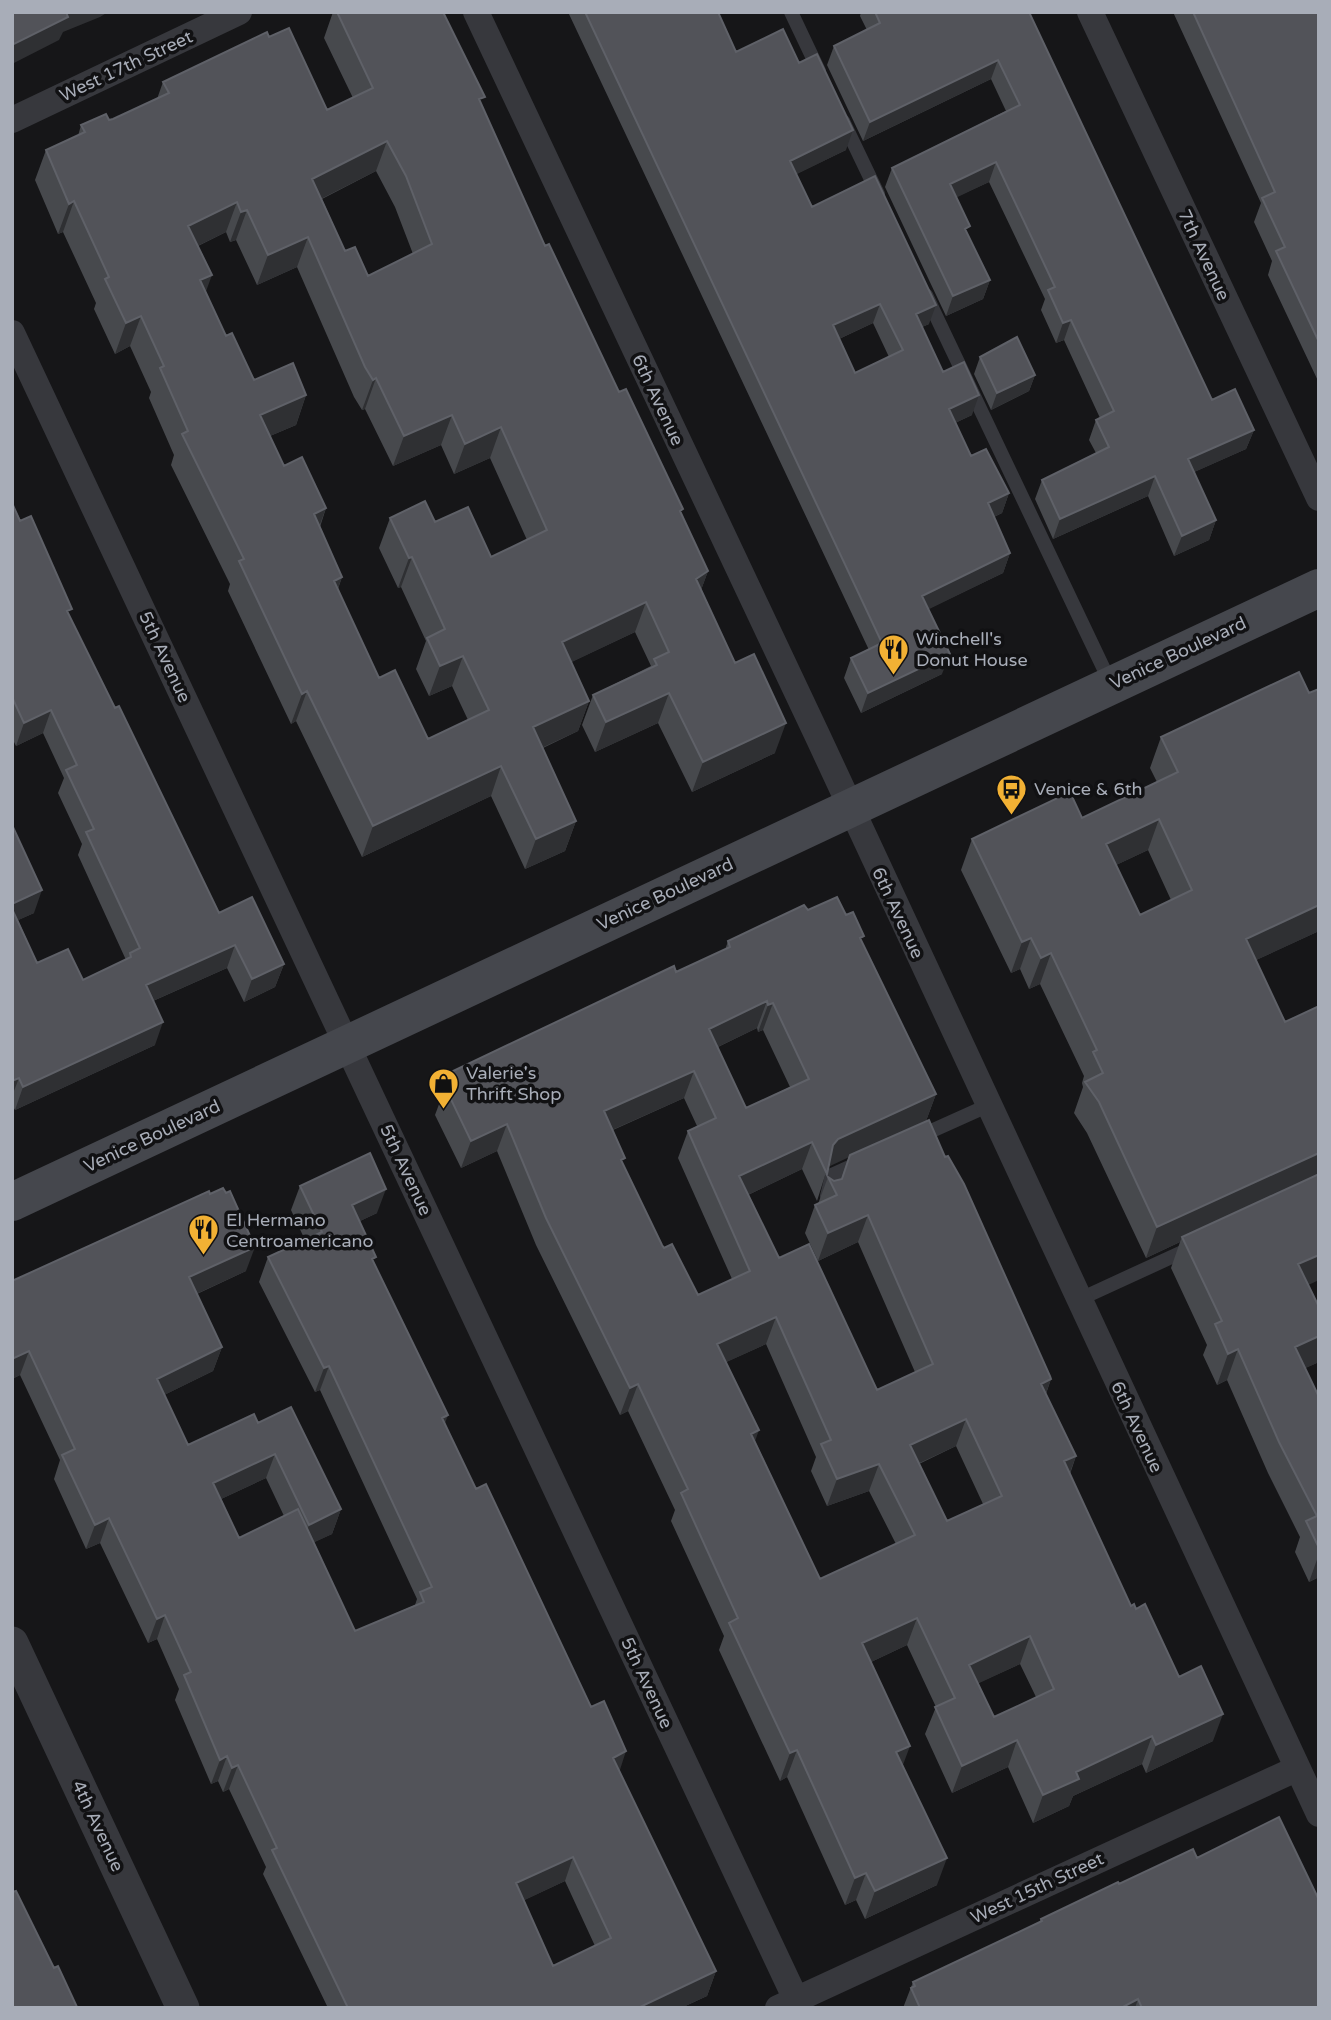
<svg xmlns="http://www.w3.org/2000/svg" width="1331" height="2020" viewBox="0 0 1331 2020" font-family="'Varela Round',sans-serif">
<style>
.lines{fill:none;stroke-linecap:round;stroke-linejoin:round}
.service{stroke:#37383d;stroke-width:14}
.minor{stroke:#37383d;stroke-width:26}
.tertiary{stroke:#37383d;stroke-width:33}
.secondary{stroke:#45474d;stroke-width:38}
.wall{fill:#47494d;fill-rule:evenodd}
.shaded-wall{fill:#2f3033}
.building{fill:#525359;stroke:#5f6168;stroke-width:2;fill-rule:evenodd}
.labels{text-anchor:middle;stroke-width:7;stroke-linejoin:round;paint-order:stroke}
.street-label{font-size:18px;fill:#a8adb8;stroke:#111113}
.poi-label{font-size:18px;fill:#a8adb8;stroke:#111113;text-anchor:start}
</style>
<rect width="100%" height="100%" fill="#161618"/>
<g class="lines">
<path class="service" d="M 791,12 L 819,71
M 843,121 L 878,194
M 926,295 L 1111,684
M 918,1137 L 987,1106
M 827,1196 L 832,1175 L 861,1162
M 1078,1300 L 1191,1248"/>
<path class="minor" d="M 476,12 L 819,739 L 1319,1814
M 1090,12 L 1319,498
M 12,120 L 239,12
M 12,333 L 800,2008
M 778,2008 L 1296,1769"/>
<path class="tertiary" d="M 12,1643 L 183,2008"/>
<path class="secondary" d="M 12,1202 L 1319,588"/>
</g>
<path class="wall" d="M 333,12 L 443,12 L 482,105 L 545,246 L 681,514 L 708,571 L 701,590 L 775,753 L 692,792 L 658,723 L 595,752 L 582,725 L 593,695 L 651,666 L 635,632 L 571,662 L 589,701 L 578,731 L 543,748 L 576,821 L 565,851 L 525,869 L 491,796 L 362,857 L 296,721 L 291,724 L 228,591 L 230,584 L 171,465 L 174,455 L 149,398 L 151,392 L 130,346 L 115,354 L 94,309 L 96,303 L 63,232 L 58,234 L 35,180 L 46,150 L 78,136 L 81,125 L 113,119 L 157,99 L 163,82 L 269,37 L 327,110 L 353,98 L 324,38 ZM 376,171 L 395,207 L 413,254 L 368,276 L 345,251 L 322,199 ZM 226,232 L 230,242 L 236,240 L 257,285 L 297,267 L 354,397 L 362,410 L 365,409 L 393,466 L 441,445 L 454,474 L 490,458 L 527,540 L 491,557 L 435,522 L 390,518 L 379,548 L 398,588 L 401,587 L 426,641 L 416,669 L 429,696 L 452,686 L 468,720 L 428,739 L 379,678 L 338,589 L 342,577 L 320,527 L 326,508 L 284,466 L 270,436 L 296,425 L 306,395 L 254,380 L 226,336 L 206,292 L 198,246 Z
M 568,12 L 718,12 L 736,52 L 799,63 L 846,150 L 796,174 L 812,207 L 929,324 L 922,327 L 943,372 L 972,415 L 955,423 L 971,456 L 1009,493 L 1002,513 L 994,517 L 1010,553 L 1003,573 L 928,609 L 942,674 L 861,713 L 844,678 L 851,658 L 869,650 ZM 873,323 L 889,357 L 855,373 L 839,339 Z
M 861,12 L 1029,12 L 1212,400 L 1254,430 L 1246,449 L 1194,472 L 1216,520 L 1209,540 L 1174,556 L 1148,496 L 1053,539 L 1035,499 L 1042,480 L 1096,453 L 1089,440 L 1096,420 L 1100,418 L 1064,340 L 1056,343 L 1041,310 L 1045,299 L 989,182 L 956,197 L 967,233 L 990,280 L 983,299 L 946,316 L 885,187 L 892,168 L 1006,111 L 991,79 L 863,141 L 827,65 L 834,46 L 867,30 L 860,16 Z
M 1173,12 L 1319,12 L 1319,383 L 1268,275 L 1272,261 L 1254,222 L 1261,203 Z
M 980,357 L 1035,375 L 1029,391 L 991,410 L 974,374 Z
M 12,503 L 115,708 L 219,913 L 284,964 L 275,987 L 244,1002 L 227,968 L 153,1001 L 155,1045 L 15,1110 L 12,1105 L 12,825 L 34,913 L 18,920 L 37,963 L 83,980 L 126,960 L 78,855 L 82,844 L 58,793 L 64,778 L 43,733 L 16,746 L 12,738 Z
M 1319,689 L 1319,931 L 1256,960 L 1308,1285 L 1319,1362 L 1305,1368 L 1319,1397 L 1319,1577 L 1309,1582 L 1295,1552 L 1300,1537 L 1268,1473 L 1227,1380 L 1217,1385 L 1203,1355 L 1207,1345 L 1171,1268 L 1180,1242 L 1146,1258 L 1087,1133 L 1074,1113 L 1083,1087 L 1082,1083 L 1084,1076 L 1040,984 L 1029,989 L 1020,969 L 1011,973 L 961,870 L 972,839 L 1082,818 L 1157,782 L 1150,768 L 1161,737 L 1309,693 ZM 1148,850 L 1171,900 L 1140,915 L 1116,865 Z
M 808,910 L 846,915 L 862,942 L 936,1094 L 926,1121 L 945,1157 L 1051,1379 L 1046,1394 L 1076,1456 L 1070,1474 L 1131,1606 L 1179,1677 L 1213,1741 L 1146,1773 L 1142,1764 L 1073,1796 L 1069,1806 L 1033,1823 L 1008,1767 L 952,1793 L 925,1734 L 936,1707 L 907,1645 L 871,1662 L 937,1885 L 865,1919 L 856,1900 L 845,1905 L 787,1777 L 780,1781 L 719,1650 L 724,1636 L 671,1521 L 675,1510 L 628,1411 L 620,1415 L 536,1245 L 497,1151 L 461,1168 L 435,1115 L 451,1072 L 676,972 L 725,950 L 728,941 ZM 757,1028 L 758,1032 L 763,1030 L 790,1087 L 746,1108 L 718,1047 ZM 684,1098 L 697,1126 L 688,1131 L 678,1158 L 732,1279 L 698,1295 L 662,1245 L 623,1164 L 613,1130 ZM 849,1156 L 841,1179 L 834,1181 L 828,1177 L 818,1204 L 815,1205 L 805,1233 L 818,1261 L 858,1242 L 915,1372 L 877,1390 L 779,1258 L 748,1195 L 802,1169 L 817,1201 L 828,1166 ZM 766,1344 L 816,1457 L 811,1471 L 827,1506 L 869,1491 L 896,1544 L 820,1579 L 755,1441 L 726,1362 ZM 956,1446 L 983,1504 L 947,1521 L 919,1464 ZM 1020,1664 L 1036,1697 L 994,1717 L 978,1683 Z
M 300,1186 L 377,1213 L 360,1221 L 374,1263 L 445,1424 L 476,1489 L 619,1771 L 716,1971 L 707,1996 L 681,2008 L 328,2008 L 263,1874 L 266,1867 L 229,1789 L 223,1792 L 218,1781 L 211,1784 L 175,1700 L 179,1689 L 157,1639 L 148,1643 L 100,1543 L 86,1549 L 54,1479 L 60,1460 L 20,1375 L 12,1379 L 12,1281 L 246,1271 L 197,1294 L 222,1347 L 213,1371 L 164,1395 L 188,1445 L 258,1423 L 341,1509 L 332,1534 L 314,1542 L 355,1631 L 415,1605 L 417,1599 L 320,1390 L 315,1392 L 259,1282 L 268,1257 L 305,1240 L 291,1210 ZM 266,1478 L 284,1516 L 239,1538 L 221,1499 ZM 565,1881 L 595,1946 L 553,1966 L 524,1900 Z
M 1197,1858 L 1319,2008 L 903,2008 L 913,1982 L 1039,1923 L 1041,1919 L 1119,1884 Z"/>
<path class="shaded-wall" d="M 65,12 L 108,12 L 100,17 L 63,32 L 59,40 L 12,64 L 12,45 Z
M 998,60 L 991,79 L 863,141 L 870,122 Z
M 853,130 L 846,150 L 783,181 L 790,161 Z
M 387,141 L 376,171 L 301,209 L 312,179 Z
M 996,162 L 989,182 L 943,204 L 950,184 Z
M 74,201 L 63,232 L 58,234 L 69,204 Z
M 237,202 L 226,232 L 177,256 L 188,226 Z
M 247,210 L 236,240 L 230,242 L 241,212 Z
M 308,237 L 297,267 L 257,285 L 268,255 Z
M 212,275 L 201,305 L 200,280 Z
M 990,280 L 983,299 L 946,316 L 953,296 Z
M 880,304 L 873,323 L 826,345 L 833,325 Z
M 936,305 L 929,324 L 909,333 L 916,314 Z
M 141,316 L 130,346 L 115,354 L 126,323 Z
M 1071,320 L 1064,340 L 1056,343 L 1063,323 Z
M 1035,375 L 1029,391 L 991,410 L 997,393 Z
M 376,378 L 365,409 L 362,410 L 373,380 Z
M 306,395 L 296,425 L 249,445 L 260,415 Z
M 979,395 L 972,415 L 942,429 L 949,409 Z
M 452,415 L 441,445 L 393,466 L 404,436 Z
M 501,427 L 490,458 L 454,474 L 465,444 Z
M 1254,430 L 1246,449 L 1181,478 L 1188,459 Z
M 1155,476 L 1148,496 L 1053,539 L 1060,519 Z
M 1009,493 L 1002,513 L 981,523 L 988,503 Z
M 326,508 L 315,538 L 314,514 Z
M 1216,520 L 1209,540 L 1174,556 L 1182,536 Z
M 1010,553 L 1003,573 L 915,616 L 922,596 Z
M 412,557 L 401,587 L 398,588 L 409,558 Z
M 708,571 L 697,601 L 696,579 Z
M 342,577 L 331,607 L 334,581 Z
M 646,602 L 635,632 L 551,672 L 562,642 Z
M 950,654 L 942,674 L 861,713 L 868,693 Z
M 463,656 L 452,686 L 429,696 L 440,666 Z
M 307,691 L 296,721 L 291,724 L 302,694 Z
M 669,693 L 658,723 L 595,752 L 606,722 Z
M 589,701 L 578,731 L 522,757 L 533,727 Z
M 51,710 L 43,733 L 16,746 L 24,723 Z
M 786,723 L 775,753 L 692,792 L 703,762 Z
M 501,766 L 491,796 L 362,857 L 373,826 Z
M 1159,819 L 1148,850 L 1095,875 L 1106,844 Z
M 576,821 L 565,851 L 525,869 L 536,839 Z
M 42,890 L 34,913 L 12,923 L 12,904 Z
M 1319,905 L 1319,931 L 1235,970 L 1246,939 Z
M 1031,938 L 1020,969 L 1011,973 L 1022,942 Z
M 235,945 L 227,968 L 137,1008 L 146,985 Z
M 1051,953 L 1040,984 L 1029,989 L 1041,958 Z
M 284,964 L 275,987 L 244,1002 L 252,979 Z
M 767,1001 L 757,1028 L 699,1056 L 709,1029 Z
M 773,1003 L 763,1030 L 758,1032 L 768,1005 Z
M 163,1022 L 155,1045 L 15,1110 L 23,1087 Z
M 694,1071 L 684,1098 L 594,1138 L 604,1111 Z
M 19,1078 L 12,1096 L 12,1081 Z
M 936,1094 L 926,1121 L 828,1167 L 833,1145 L 838,1139 Z
M 507,1124 L 497,1151 L 461,1168 L 471,1141 Z
M 812,1142 L 802,1169 L 729,1204 L 739,1176 Z
M 1319,1153 L 1319,1180 L 1182,1237 L 1180,1242 L 1146,1258 L 1157,1227 Z
M 386,1189 L 377,1213 L 343,1229 L 352,1205 Z
M 868,1215 L 858,1242 L 818,1261 L 828,1233 Z
M 255,1247 L 246,1271 L 181,1301 L 189,1277 Z
M 1319,1255 L 1319,1280 L 1287,1295 L 1298,1264 Z
M 776,1317 L 766,1344 L 707,1371 L 717,1344 Z
M 1319,1336 L 1319,1362 L 1284,1378 L 1295,1347 Z
M 222,1347 L 213,1371 L 148,1403 L 157,1379 Z
M 1238,1349 L 1227,1380 L 1217,1385 L 1228,1354 Z
M 29,1351 L 20,1375 L 12,1379 L 12,1359 Z
M 329,1366 L 320,1390 L 315,1392 L 324,1368 Z
M 1051,1379 L 1041,1407 L 1041,1384 Z
M 638,1384 L 628,1411 L 620,1415 L 630,1388 Z
M 448,1415 L 439,1440 L 442,1418 Z
M 966,1419 L 956,1446 L 900,1472 L 910,1445 Z
M 759,1430 L 749,1458 L 751,1434 Z
M 275,1454 L 266,1478 L 204,1507 L 213,1483 Z
M 1076,1456 L 1066,1483 L 1064,1461 Z
M 879,1464 L 869,1491 L 827,1506 L 837,1479 Z
M 341,1509 L 332,1534 L 300,1549 L 309,1525 Z
M 109,1518 L 100,1543 L 86,1549 L 95,1525 Z
M 1319,1554 L 1319,1577 L 1309,1582 Z
M 165,1615 L 157,1639 L 148,1643 L 157,1619 Z
M 917,1618 L 907,1645 L 852,1671 L 862,1643 Z
M 1030,1636 L 1020,1664 L 960,1692 L 969,1665 Z
M 1223,1714 L 1213,1741 L 1146,1773 L 1156,1745 Z
M 1152,1736 L 1142,1764 L 1073,1796 L 1069,1806 L 1033,1823 L 1043,1795 L 1076,1772 Z
M 1017,1740 L 1008,1767 L 952,1793 L 962,1766 Z
M 910,1746 L 900,1773 L 896,1752 Z
M 797,1750 L 787,1777 L 780,1781 L 790,1753 Z
M 626,1751 L 618,1776 L 613,1758 Z
M 227,1756 L 218,1781 L 211,1784 L 220,1760 Z
M 238,1765 L 229,1789 L 223,1792 L 232,1768 Z
M 573,1857 L 565,1881 L 508,1908 L 516,1883 Z
M 947,1858 L 937,1885 L 865,1919 L 875,1891 Z
M 866,1873 L 856,1900 L 845,1905 L 855,1878 Z
M 716,1971 L 707,1996 L 681,2008 L 638,2008 Z
M 1138,1999 L 1135,2008 L 1121,2008 Z"/>
<path class="building" d="M 12,12 L 66,12 L 68,17 L 12,45 Z
M 337,12 L 443,12 L 485,97 L 479,99 L 545,246 L 549,244 L 619,392 L 626,389 L 683,509 L 680,511 L 708,571 L 696,579 L 735,663 L 754,654 L 786,723 L 703,762 L 669,693 L 606,722 L 593,695 L 657,665 L 654,659 L 669,652 L 646,602 L 562,642 L 589,701 L 533,727 L 576,821 L 536,839 L 501,766 L 373,826 L 307,691 L 302,694 L 239,561 L 244,559 L 182,434 L 188,431 L 160,368 L 164,366 L 141,316 L 126,323 L 105,279 L 109,277 L 74,201 L 69,204 L 46,150 L 85,132 L 81,125 L 106,114 L 109,120 L 113,119 L 169,93 L 163,82 L 267,32 L 269,37 L 289,28 L 327,110 L 373,88 ZM 387,141 L 406,176 L 432,244 L 368,276 L 355,247 L 345,251 L 312,179 ZM 237,202 L 241,212 L 247,210 L 268,255 L 308,237 L 365,367 L 373,380 L 376,378 L 404,436 L 452,415 L 465,444 L 501,427 L 547,530 L 491,557 L 468,507 L 435,522 L 425,501 L 390,518 L 409,558 L 412,557 L 445,629 L 427,638 L 440,666 L 463,656 L 489,710 L 428,739 L 395,670 L 379,678 L 334,581 L 342,577 L 314,514 L 326,508 L 302,457 L 284,466 L 260,415 L 306,395 L 293,363 L 254,380 L 232,333 L 226,336 L 200,280 L 212,275 L 188,226 Z
M 585,12 L 718,12 L 736,52 L 783,29 L 799,63 L 817,54 L 853,130 L 790,161 L 812,207 L 875,176 L 936,305 L 916,314 L 943,372 L 964,362 L 979,395 L 949,409 L 971,456 L 986,449 L 1009,493 L 988,503 L 1010,553 L 922,596 L 950,654 L 868,693 L 851,658 L 882,643 ZM 880,304 L 903,350 L 855,373 L 833,325 Z
M 875,12 L 1029,12 L 1212,400 L 1235,389 L 1254,430 L 1188,459 L 1216,520 L 1182,536 L 1155,476 L 1060,519 L 1042,480 L 1109,447 L 1096,420 L 1114,411 L 1071,320 L 1063,323 L 1048,290 L 1055,287 L 996,162 L 950,184 L 970,226 L 965,229 L 990,280 L 953,296 L 892,168 L 1020,105 L 998,60 L 870,122 L 834,46 L 880,23 Z
M 1193,12 L 1319,12 L 1319,342 L 1276,251 L 1285,247 L 1262,198 L 1275,192 Z
M 1017,337 L 1035,375 L 997,393 L 980,357 Z
M 12,503 L 20,521 L 31,516 L 72,609 L 67,611 L 115,708 L 119,706 L 219,913 L 252,897 L 284,964 L 252,979 L 235,945 L 146,985 L 163,1022 L 23,1087 L 19,1078 L 12,1081 L 12,909 L 37,963 L 68,949 L 83,980 L 131,957 L 130,953 L 140,948 L 86,832 L 94,829 L 66,770 L 77,765 L 51,710 L 24,723 L 12,697 Z
M 1299,672 L 1309,693 L 1319,689 L 1319,905 L 1246,939 L 1285,1022 L 1319,1006 L 1319,1153 L 1157,1227 L 1099,1102 L 1085,1082 L 1103,1073 L 1093,1052 L 1097,1050 L 1051,953 L 1041,958 L 1031,938 L 1022,942 L 972,839 L 1070,792 L 1082,818 L 1178,772 L 1161,737 ZM 1159,819 L 1192,890 L 1140,915 L 1106,844 Z
M 12,825 L 42,890 L 12,904 Z
M 837,897 L 846,915 L 853,912 L 864,936 L 860,938 L 936,1094 L 838,1139 L 833,1145 L 827,1174 L 812,1142 L 739,1176 L 779,1258 L 809,1244 L 877,1390 L 933,1364 L 868,1215 L 828,1233 L 815,1205 L 837,1195 L 828,1177 L 834,1181 L 842,1179 L 850,1155 L 929,1120 L 945,1157 L 948,1156 L 964,1184 L 1050,1376 L 1051,1379 L 1041,1384 L 1076,1456 L 1064,1461 L 1131,1606 L 1134,1604 L 1136,1609 L 1145,1604 L 1179,1677 L 1201,1666 L 1223,1714 L 1156,1745 L 1152,1736 L 1076,1772 L 1079,1779 L 1043,1795 L 1017,1740 L 962,1766 L 935,1707 L 955,1698 L 917,1618 L 862,1643 L 910,1746 L 896,1752 L 947,1858 L 875,1891 L 866,1873 L 855,1878 L 797,1750 L 790,1753 L 729,1623 L 738,1618 L 681,1493 L 688,1489 L 638,1384 L 630,1388 L 546,1218 L 507,1124 L 471,1141 L 445,1087 L 451,1072 L 674,966 L 676,972 L 730,947 L 728,941 L 804,905 L 808,910 ZM 767,1001 L 768,1005 L 773,1003 L 809,1079 L 746,1108 L 709,1029 ZM 694,1071 L 716,1118 L 688,1131 L 750,1271 L 698,1295 L 672,1244 L 664,1248 L 662,1245 L 621,1160 L 625,1158 L 604,1111 ZM 776,1317 L 831,1440 L 821,1444 L 837,1479 L 879,1464 L 915,1535 L 820,1579 L 751,1434 L 759,1430 L 717,1344 ZM 966,1419 L 1002,1496 L 947,1521 L 910,1445 ZM 1030,1636 L 1054,1689 L 994,1717 L 969,1665 Z
M 370,1153 L 386,1189 L 352,1205 L 376,1257 L 372,1259 L 448,1415 L 442,1418 L 476,1489 L 486,1484 L 591,1707 L 604,1701 L 626,1751 L 613,1758 L 716,1971 L 638,2008 L 348,2008 L 272,1850 L 277,1848 L 238,1765 L 232,1768 L 227,1756 L 220,1760 L 184,1675 L 191,1672 L 165,1615 L 157,1619 L 109,1518 L 95,1525 L 62,1455 L 75,1449 L 29,1351 L 12,1359 L 12,1281 L 209,1191 L 210,1194 L 223,1188 L 226,1193 L 230,1191 L 255,1247 L 189,1277 L 222,1347 L 157,1379 L 188,1445 L 254,1414 L 258,1423 L 291,1407 L 341,1509 L 309,1525 L 275,1454 L 213,1483 L 239,1538 L 298,1509 L 355,1631 L 424,1602 L 420,1592 L 432,1587 L 329,1366 L 324,1368 L 268,1257 L 322,1232 L 300,1186 ZM 573,1857 L 611,1938 L 553,1966 L 516,1883 Z
M 1319,1174 L 1319,1255 L 1298,1264 L 1319,1307 L 1319,1336 L 1295,1347 L 1319,1397 L 1319,1548 L 1306,1521 L 1317,1516 L 1279,1442 L 1238,1349 L 1228,1354 L 1215,1324 L 1222,1321 L 1182,1237 Z
M 1279,1817 L 1319,1900 L 1319,2008 L 1142,2008 L 1138,1999 L 1121,2008 L 920,2008 L 911,1988 L 915,1986 L 913,1982 L 1042,1921 L 1041,1919 L 1118,1882 L 1119,1884 L 1193,1849 L 1197,1858 Z
M 16,1891 L 54,1968 L 58,1966 L 77,2007 L 12,2008 L 12,1892 Z"/>
<defs>
<symbol id="restaurant-pin" viewBox="-11 -11 22 30"><path d="M0 17L-7.5 6A9.5 9.5 0 1 1 7.5 6Z" fill="#f2b134" stroke="#111113"/><path d="M-5-6h1v4h1v-4h1v4h1v-4h1v5L-1.5 .5V6h-2V.5L-5-1ZM5-6V6H3V1.5H1.5Q1.5-4 5-6Z" fill="#111"/></symbol>
<symbol id="bus-pin" viewBox="-11 -11 22 30"><path d="M0 17L-7.5 6A9.5 9.5 0 1 1 7.5 6Z" fill="#f2b134" stroke="#111113"/><path d="M-5-6H5V4H4V6H2V4H-2V6H-4V4H-5ZM-3.5-4V0h7V-4ZM-3.5 1.2v1.5H-2V1.2ZM2 1.2v1.5H3.5V1.2Z" fill="#111"/></symbol>
<symbol id="shop-pin" viewBox="-11 -11 22 30"><path d="M0 17L-7.5 6A9.5 9.5 0 1 1 7.5 6Z" fill="#f2b134" stroke="#111113"/><path d="M-5-2.5h2.3a2.7 3.5 0 0 1 5.4 0H5L5.5 6h-11ZM-1.5-2.5h3a1.5 2.3 0 0 0-3 0Z" fill="#111"/></symbol>
</defs>
<g fill-rule="evenodd">
<use href="#restaurant-pin" x="876" y="632" width="35" height="47"/>
<use href="#bus-pin" x="994" y="772" width="35" height="47"/>
<use href="#shop-pin" x="426" y="1066" width="35" height="47"/>
<use href="#restaurant-pin" x="186" y="1212" width="35" height="47"/>
</g>
<g class="labels">
<g class="street-label">
<text transform="translate(126 66) rotate(-25)" y="6">West 17th Street</text>
<text transform="translate(1204 255) rotate(65)" y="6">7th Avenue</text>
<text transform="translate(658 400) rotate(65)" y="6">6th Avenue</text>
<text transform="translate(1178 653) rotate(-25)" y="6">Venice Boulevard</text>
<text transform="translate(165 657) rotate(65)" y="6">5th Avenue</text>
<text transform="translate(665 894) rotate(-25)" y="6">Venice Boulevard</text>
<text transform="translate(898 913) rotate(65)" y="6">6th Avenue</text>
<text transform="translate(152 1136) rotate(-25)" y="6">Venice Boulevard</text>
<text transform="translate(406 1170) rotate(65)" y="6">5th Avenue</text>
<text transform="translate(1137 1427) rotate(65)" y="6">6th Avenue</text>
<text transform="translate(647 1683) rotate(65)" y="6">5th Avenue</text>
<text transform="translate(98 1826) rotate(65)" y="6">4th Avenue</text>
<text transform="translate(1037 1888) rotate(-25)" y="6">West 15th Street</text>
</g>
<g class="poi-label">
<text x="916" y="645">Winchell's<tspan x="916" dy="21">Donut House</tspan></text>
<text x="1034" y="795">Venice &amp; 6th</text>
<text x="466" y="1079">Valerie's<tspan x="466" dy="21">Thrift Shop</tspan></text>
<text x="226" y="1226">El Hermano<tspan x="226" dy="21">Centroamericano</tspan></text>
</g>
</g>
<rect width="1331" height="2020" fill="none" stroke="#a8adb8" stroke-width="28"/>
</svg>
